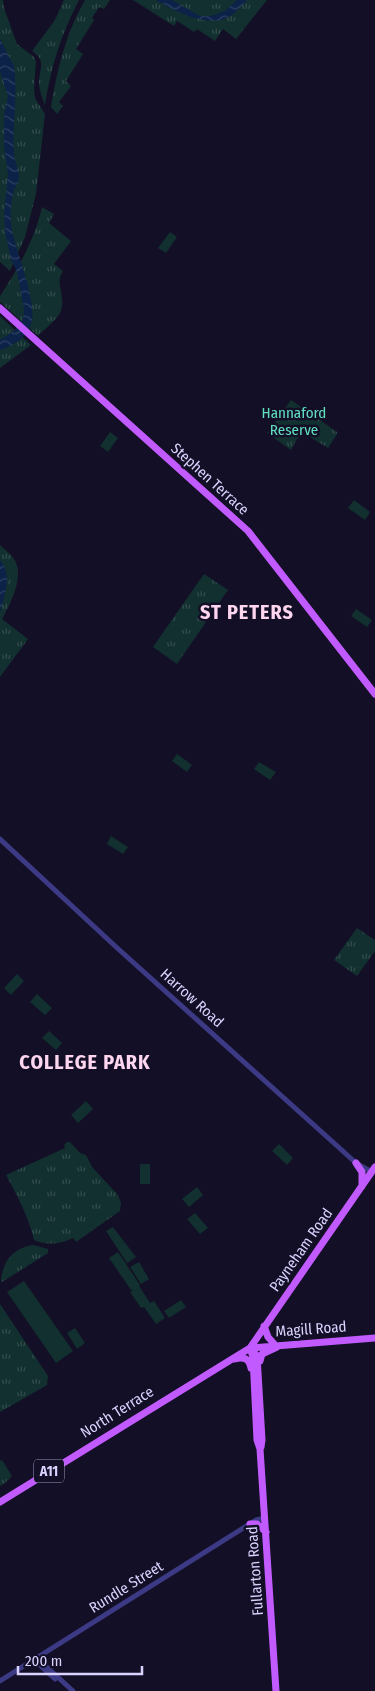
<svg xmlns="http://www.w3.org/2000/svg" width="375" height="1691" viewBox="0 0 375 1691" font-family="'Fira Sans Condensed',sans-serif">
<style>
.grass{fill:#12302f}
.park{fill:url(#park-tufts)}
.water{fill:url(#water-waves)}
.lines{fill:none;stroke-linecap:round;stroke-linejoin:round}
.stream{stroke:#0c2248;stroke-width:1}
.minor{stroke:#3d3a85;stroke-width:5}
.major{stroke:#c25bff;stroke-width:7}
.labels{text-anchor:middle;stroke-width:5;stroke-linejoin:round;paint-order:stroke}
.shield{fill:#130f26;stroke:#9e99be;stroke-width:1}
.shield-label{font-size:14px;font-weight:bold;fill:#d9d4ff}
.park-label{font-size:15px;fill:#5fe0c0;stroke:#130f26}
.street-label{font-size:15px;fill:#d9d4ff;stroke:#130f26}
.district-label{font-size:20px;font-weight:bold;letter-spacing:1px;fill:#ffd6f0;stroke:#130f26}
</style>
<defs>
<pattern id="park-tufts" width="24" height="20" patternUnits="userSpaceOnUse" patternTransform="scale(1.25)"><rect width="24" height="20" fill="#12302f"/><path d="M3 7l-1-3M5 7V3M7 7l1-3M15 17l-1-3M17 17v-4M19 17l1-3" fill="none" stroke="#344d4e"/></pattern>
<pattern id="water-waves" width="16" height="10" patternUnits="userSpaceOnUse" patternTransform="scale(1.25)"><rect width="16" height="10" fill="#0c2248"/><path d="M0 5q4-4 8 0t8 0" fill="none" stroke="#2f4163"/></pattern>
</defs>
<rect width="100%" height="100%" fill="#130f26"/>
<path class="grass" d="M 170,232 L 177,237 L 166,253 L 158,248 Z
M 110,432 L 118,438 L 108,452 L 100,446 Z
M 354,500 L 370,512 L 365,520 L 348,508 Z
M 356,609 L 372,620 L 367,627 L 351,616 Z
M 177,754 L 192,765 L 187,772 L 172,761 Z
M 259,762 L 276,772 L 270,780 L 254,769 Z
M 111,836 L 128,847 L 123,854 L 107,844 Z
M 17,974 L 24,981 L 11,995 L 4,988 Z
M 37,994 L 52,1008 L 45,1015 L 30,1002 Z
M 49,1031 L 62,1043 L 56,1050 L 42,1038 Z
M 86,1101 L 93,1109 L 78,1123 L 71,1115 Z
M 279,1144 L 293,1158 L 287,1165 L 272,1151 Z
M 140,1164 L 150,1164 L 150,1184 L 140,1184 Z
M 197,1187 L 203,1195 L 189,1207 L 182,1199 Z
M 195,1213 L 208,1228 L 200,1234 L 187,1219 Z
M 113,1227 L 136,1257 L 127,1263 L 106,1231 Z
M 118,1252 L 140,1285 L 139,1286 L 150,1303 L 154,1301 L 165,1318 L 156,1324 L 144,1307 L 141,1308 L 130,1292 L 133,1290 L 131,1290 L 109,1258 Z
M 139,1262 L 149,1279 L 141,1284 L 130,1267 Z
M 24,1281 L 73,1351 L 56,1363 L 7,1292 Z
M 181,1300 L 186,1307 L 169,1318 L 164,1311 Z
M 75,1328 L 85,1343 L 77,1349 L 67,1333 Z"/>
<path class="park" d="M 0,0 L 3,0 L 4,8 L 17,44 L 34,57 L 36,61 L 34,88 L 35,98 L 45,114 L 36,194 L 25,237 L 10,271 L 0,262 Z
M 64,0 L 79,0 C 61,35 51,66 45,105 C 42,98 40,92 39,85 C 38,70 48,61 32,51 L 55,20 Z
M 85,0 L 110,0 L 104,9 L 99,7 L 92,18 L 94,20 L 76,49 L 83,54 L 66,81 L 71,86 L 59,102 L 63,106 L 57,114 L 51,107 C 57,69 66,33 85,0 Z
M 133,0 L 267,0 L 236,39 L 223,29 L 215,41 L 197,29 L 194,32 L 177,21 L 174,26 Z
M 42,207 L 54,214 L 49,223 L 71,241 L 54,264 L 63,271 C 55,282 64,294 62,306 C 61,318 45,328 38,336 L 0,302 L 0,296 C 18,269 35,239 42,207 Z
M 0,316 L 31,345 L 0,368 Z
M 291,400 L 337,432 L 337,434 L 328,448 L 305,434 L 297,439 L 291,450 L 267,433 Z
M 0,545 C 5,550 14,556 16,563 C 23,580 10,604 2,619 L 28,639 L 0,677 Z
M 204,574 L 228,590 L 177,664 L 153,647 Z
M 357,928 L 375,940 L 375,951 L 357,976 L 334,960 Z
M 67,1142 L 70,1142 L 80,1153 L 86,1155 L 92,1167 L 118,1195 L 121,1203 L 120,1211 L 76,1242 L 73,1238 C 61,1244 47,1246 34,1240 C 29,1218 17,1195 6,1175 L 65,1148 L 64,1145 Z
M 33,1245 L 48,1249 L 48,1253 L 2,1282 L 1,1280 C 3,1261 13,1248 33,1245 Z
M 0,1304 L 48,1376 L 47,1385 L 0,1412 Z
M 2,1460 L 12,1476 L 5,1483 L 0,1486 L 0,1461 Z"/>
<path class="water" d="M 156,0 L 172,0 L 200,16 L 211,16 L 225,11 L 237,0 L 247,0 C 243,4 238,10 233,14 C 212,31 176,12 156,0 Z
M 0,39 L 14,66 L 15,77 C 17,103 12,128 14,153 C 14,161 19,168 19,176 C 19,182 16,185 14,190 C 10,205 9,223 14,239 C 19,257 36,303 32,321 C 29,336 13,346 0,350 L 0,340 L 14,331 L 23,319 L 24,309 L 17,272 L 11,259 L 5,232 L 4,214 L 8,174 L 4,147 L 4,115 L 8,96 L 0,71 Z
M 0,560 C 14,577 3,596 0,614 Z"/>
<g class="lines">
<path class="stream" d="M 0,670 L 1,670"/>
<path class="minor" d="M 0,839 L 115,946 L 335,1144 L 356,1163 L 372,1172
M 37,1658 L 73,1691
M 34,1660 L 55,1679
M 0,1681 L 256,1520 L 265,1518"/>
<path class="major" d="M 0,308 L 248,531 L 375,694
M 356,1163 L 362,1172 L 362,1186
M 264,1326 L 268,1337 L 275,1345
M 250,1348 L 253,1357 L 257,1440 L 260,1449 L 276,1691
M 250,1348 L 375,1167
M 252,1350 L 257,1356 L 262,1440 L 261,1447
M 234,1359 C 243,1357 249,1357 251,1368
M 260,1361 L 262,1354 L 277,1347
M 0,1502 L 250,1348 L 375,1338
M 250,1524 L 257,1524 L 266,1532"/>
</g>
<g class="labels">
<rect class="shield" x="34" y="1459.5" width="30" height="23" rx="4"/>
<g class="shield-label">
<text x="49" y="1476">A11</text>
</g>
<g class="park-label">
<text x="294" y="418">Hannaford<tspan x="294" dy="17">Reserve</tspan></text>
</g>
<g class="street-label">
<text transform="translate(210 479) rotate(42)" y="5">Stephen Terrace</text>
<text transform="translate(192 998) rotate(42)" y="5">Harrow Road</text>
<text transform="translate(301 1250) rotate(-55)" y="5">Payneham Road</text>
<text transform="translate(311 1329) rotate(-4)" y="5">Magill Road</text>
<text transform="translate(117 1412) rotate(-32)" y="5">North Terrace</text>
<text transform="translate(255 1571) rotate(-94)" y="5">Fullarton Road</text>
<text transform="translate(126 1587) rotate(-32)" y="5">Rundle Street</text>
</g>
<g class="district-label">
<text x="247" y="619">ST PETERS</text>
<text x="85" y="1069">COLLEGE PARK</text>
</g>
</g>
<path d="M18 1666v8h124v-8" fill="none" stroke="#d9d4ff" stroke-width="2.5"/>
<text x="25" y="1666" font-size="15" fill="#d9d4ff" stroke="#130f26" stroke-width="4" paint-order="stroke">200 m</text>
</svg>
